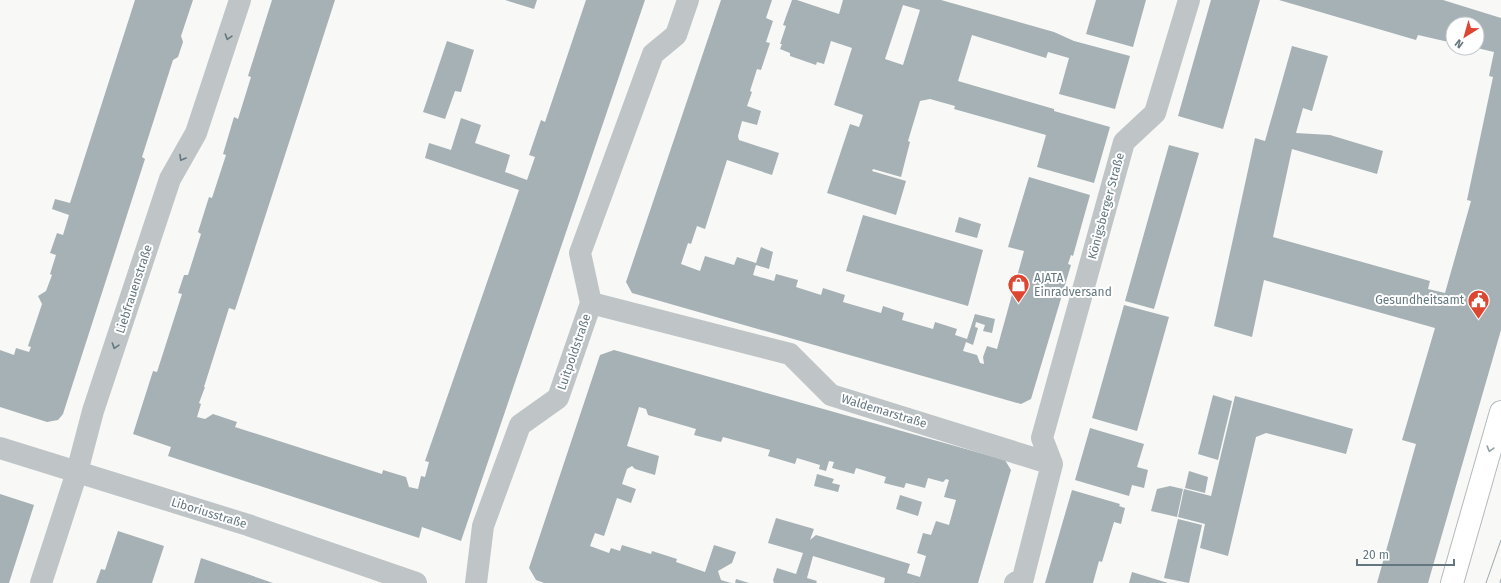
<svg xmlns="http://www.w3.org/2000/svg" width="1501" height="583" viewBox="0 0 1501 583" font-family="'Fira Sans',sans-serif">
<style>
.building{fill:#a6b1b5;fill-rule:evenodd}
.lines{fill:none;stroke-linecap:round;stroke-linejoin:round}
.major-casing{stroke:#b3b9bc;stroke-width:24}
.minor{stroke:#bfc5c7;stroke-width:22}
.major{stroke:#fff;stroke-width:22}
.tram{stroke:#9fa8ac;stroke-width:1}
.oneway{stroke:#64777f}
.oneway2{stroke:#92a0a5}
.labels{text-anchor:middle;stroke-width:4;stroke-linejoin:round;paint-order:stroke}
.street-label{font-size:12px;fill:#64777f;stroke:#fff}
.poi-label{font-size:12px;fill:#64777f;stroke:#fff;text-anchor:start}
</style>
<rect width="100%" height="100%" fill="#f8f8f6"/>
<path class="building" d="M 135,0 L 193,0 L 181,36 L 183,42 L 178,57 L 173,60 L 142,157 L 145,159 L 63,414 L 58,420 L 47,422 L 0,407 L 0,350 L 14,355 L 16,348 L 29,352 L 31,347 L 28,346 L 42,304 L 38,296 L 46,291 L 52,275 L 50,274 L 56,255 L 50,253 L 57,233 L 63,235 L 69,215 L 52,209 L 55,199 L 70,203 Z
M 272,0 L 335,0 L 235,310 L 229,308 L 204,387 L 205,387 L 199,403 L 201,404 L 197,417 L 205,419 L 213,414 L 237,422 L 235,427 L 382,474 L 383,470 L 406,477 L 409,487 L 418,489 L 421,476 L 425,477 L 429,462 L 425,461 L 519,190 L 425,158 L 429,143 L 451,150 L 461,118 L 481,125 L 475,143 L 510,155 L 505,172 L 527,180 L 535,157 L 529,155 L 541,120 L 545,122 L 586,0 L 645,0 L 461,541 L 422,527 L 419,538 L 168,456 L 171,447 L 133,434 L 153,371 L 157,372 L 182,294 L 178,293 L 184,275 L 188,275 L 201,234 L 198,232 L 209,197 L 212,198 L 226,155 L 223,154 L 234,117 L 238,119 L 251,77 L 248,76 Z
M 505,0 L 537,0 L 534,9 Z
M 721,0 L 772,0 L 766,18 L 773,21 L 766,42 L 770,43 L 761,70 L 757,69 L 750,91 L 752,92 L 747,106 L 761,111 L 757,125 L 742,121 L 738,136 L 739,140 L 779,153 L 772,175 L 727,160 L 705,229 L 697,226 L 691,244 L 688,243 L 681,264 L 700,271 L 705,256 L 734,265 L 737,257 L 756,263 L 761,247 L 773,252 L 769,269 L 756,265 L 753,275 L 774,281 L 776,274 L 798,280 L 796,287 L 821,295 L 823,288 L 845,295 L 843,302 L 881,313 L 883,306 L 904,313 L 902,320 L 933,329 L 935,322 L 957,329 L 955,335 L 967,339 L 975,314 L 995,319 L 992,333 L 983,331 L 985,325 L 976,322 L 975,327 L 978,328 L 973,345 L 966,342 L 963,351 L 977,355 L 980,363 L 984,364 L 983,357 L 987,346 L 997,349 L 1024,251 L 1008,247 L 1029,177 L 1090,195 L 1073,256 L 1071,255 L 1068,264 L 1071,265 L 1031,399 L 1021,404 L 632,293 L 626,282 Z
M 792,0 L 797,0 L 839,14 L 843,0 L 941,0 L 1054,32 L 1074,41 L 1130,56 L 1115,109 L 1059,94 L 1069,58 L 1048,52 L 1046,58 L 972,35 L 958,81 L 1054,109 L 1054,111 L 1110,127 L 1094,183 L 1037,167 L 1046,135 L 954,109 L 955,106 L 930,99 L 920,101 L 908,141 L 910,142 L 901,177 L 873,169 L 872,171 L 906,181 L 896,215 L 827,193 L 850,124 L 859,127 L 863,115 L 834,105 L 852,48 L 831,41 L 824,64 L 817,62 L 816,65 L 790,56 L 790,53 L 780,49 L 782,44 L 780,44 L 786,26 L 783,25 ZM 903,5 L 920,10 L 903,65 L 885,59 Z
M 1096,0 L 1146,0 L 1133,47 L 1086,34 Z
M 1211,0 L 1260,0 L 1223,129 L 1178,116 Z
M 1279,0 L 1443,0 L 1501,18 L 1501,330 L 1428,583 L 1377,583 L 1416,444 L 1402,440 L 1435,328 L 1264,280 L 1252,337 L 1214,326 L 1255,138 L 1265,141 L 1292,46 L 1328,56 L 1312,111 L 1303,108 L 1296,133 L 1330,135 L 1383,151 L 1377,174 L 1292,149 L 1273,237 L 1430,281 L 1428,289 L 1445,293 L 1471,201 L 1467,200 L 1493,77 L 1489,76 L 1494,52 L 1477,48 L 1477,24 L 1453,24 L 1453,43 L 1418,35 L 1416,40 Z
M 447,41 L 474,50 L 461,92 L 455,91 L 445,119 L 423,112 Z
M 1169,145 L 1199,153 L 1154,309 L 1125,301 Z
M 863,215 L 983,250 L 968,306 L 846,271 Z
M 959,217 L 981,224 L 977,238 L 955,232 Z
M 1124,305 L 1169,317 L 1137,431 L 1092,418 Z
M 614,350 L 1005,460 L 1011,470 L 978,583 L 884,583 L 885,578 L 813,556 L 807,578 L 817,581 L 816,583 L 774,583 L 773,580 L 777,568 L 796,574 L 803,553 L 768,543 L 776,518 L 814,529 L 810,540 L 816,535 L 910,564 L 907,573 L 920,577 L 926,556 L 917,553 L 923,533 L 931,535 L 936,521 L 949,525 L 956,500 L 944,497 L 949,480 L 946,479 L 943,482 L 928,478 L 925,488 L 906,483 L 904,488 L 884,483 L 886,477 L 856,468 L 854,474 L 832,468 L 834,462 L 829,461 L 826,471 L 819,469 L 820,465 L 797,458 L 795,464 L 768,456 L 770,450 L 723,437 L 721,442 L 694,435 L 696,429 L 648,415 L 646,409 L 639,407 L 627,446 L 659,456 L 655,475 L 635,469 L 632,466 L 627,469 L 622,484 L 636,489 L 631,503 L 617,498 L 604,536 L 595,533 L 590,546 L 609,553 L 611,548 L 620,551 L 622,545 L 651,554 L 652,551 L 677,559 L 676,562 L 705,572 L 714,545 L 736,552 L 732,563 L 718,571 L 721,580 L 731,583 L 544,583 L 536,580 L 529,568 L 600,355 Z
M 1213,395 L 1232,401 L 1218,460 L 1198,454 Z
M 1235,396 L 1353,429 L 1346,454 L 1266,433 L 1256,437 L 1228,556 L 1200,548 L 1205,524 L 1178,517 L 1184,489 L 1211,496 Z
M 1090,428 L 1144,444 L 1137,467 L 1148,470 L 1144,488 L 1132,485 L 1129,496 L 1075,480 Z
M 1189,471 L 1208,477 L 1205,493 L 1185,488 Z
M 817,474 L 834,479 L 832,483 L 840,485 L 838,492 L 814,486 Z
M 1170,486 L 1183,489 L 1177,517 L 1151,511 L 1157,489 Z
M 1072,490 L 1120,504 L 1119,506 L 1125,508 L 1121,524 L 1114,522 L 1102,562 L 1099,561 L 1093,583 L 1045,583 Z
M 0,494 L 34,505 L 9,583 L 0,583 Z
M 900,495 L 922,502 L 918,516 L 896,509 Z
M 1178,519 L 1202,525 L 1189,583 L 1164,578 Z
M 118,531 L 164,546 L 152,583 L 96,583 L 101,569 L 105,570 Z
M 201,558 L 273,583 L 194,583 Z
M 1132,572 L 1168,583 L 1129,583 Z
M 736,579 L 749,583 L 735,583 Z"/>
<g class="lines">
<defs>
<path id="major" d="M 1452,583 L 1501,412"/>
</defs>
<use href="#major" class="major-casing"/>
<path class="minor" d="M 591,303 L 790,354 L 831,395 L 1052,464
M 0,448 L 248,525 L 416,583
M 41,583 L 77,472 L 93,411 L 170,179 L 196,133 L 240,0
M 476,583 L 483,526 L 520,425 L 558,398 L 591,303 L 580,253 L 653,54 L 676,35 L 688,0
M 1015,583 L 1023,578 L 1052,464 L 1042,438 L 1124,142 L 1155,113 L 1189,0"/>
<use href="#major" class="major"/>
<path class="tram" d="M 1486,583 L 1501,540
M 1500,583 L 1501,579"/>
</g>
<defs><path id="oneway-chevron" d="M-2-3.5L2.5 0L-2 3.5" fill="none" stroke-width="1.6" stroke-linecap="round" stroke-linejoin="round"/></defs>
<g class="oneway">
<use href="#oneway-chevron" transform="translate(228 37) rotate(108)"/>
<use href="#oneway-chevron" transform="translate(182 158) rotate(120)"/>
<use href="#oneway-chevron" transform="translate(115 346) rotate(108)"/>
</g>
<use class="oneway2" href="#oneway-chevron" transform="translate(1490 449) rotate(106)"/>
<defs>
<symbol id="shop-pin" viewBox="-11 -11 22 30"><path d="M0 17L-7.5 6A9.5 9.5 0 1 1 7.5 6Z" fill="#dd4630" stroke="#fff"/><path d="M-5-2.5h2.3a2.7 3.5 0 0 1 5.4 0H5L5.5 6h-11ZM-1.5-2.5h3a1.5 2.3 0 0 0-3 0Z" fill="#fff"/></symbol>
<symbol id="civic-pin" viewBox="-11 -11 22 30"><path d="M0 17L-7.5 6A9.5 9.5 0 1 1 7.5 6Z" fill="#dd4630" stroke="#fff"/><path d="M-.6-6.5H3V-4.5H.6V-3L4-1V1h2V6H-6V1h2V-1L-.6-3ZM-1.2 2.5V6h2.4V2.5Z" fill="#fff"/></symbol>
</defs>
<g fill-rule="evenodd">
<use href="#shop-pin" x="1006" y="272" width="25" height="34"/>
<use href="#civic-pin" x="1466" y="288" width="25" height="34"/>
</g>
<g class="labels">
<g class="street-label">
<text transform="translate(1106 206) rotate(-75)" y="4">Königsberger Straße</text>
<text transform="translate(134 289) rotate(-72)" y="4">Liebfrauenstraße</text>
<text transform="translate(574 352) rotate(-71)" y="4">Luitpoldstraße</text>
<text transform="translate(884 411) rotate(17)" y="4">Waldemarstraße</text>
<text transform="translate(209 513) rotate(17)" y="4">Liboriusstraße</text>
</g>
<g class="poi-label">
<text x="1034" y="282">AJATA<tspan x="1034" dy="14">Einradversand</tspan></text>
<text x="1464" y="304" text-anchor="end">Gesundheitsamt</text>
</g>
</g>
<g transform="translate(1465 36) rotate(217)"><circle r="19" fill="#ffffff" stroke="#c1c9cc"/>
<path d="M0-3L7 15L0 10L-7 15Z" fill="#dd4630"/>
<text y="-6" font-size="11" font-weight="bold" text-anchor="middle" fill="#64777f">N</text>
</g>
<path d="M1357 559v6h97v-6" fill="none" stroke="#64777f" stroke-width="2"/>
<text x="1363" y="559" font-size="12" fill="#64777f" stroke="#ffffff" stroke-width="3" paint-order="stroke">20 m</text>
</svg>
